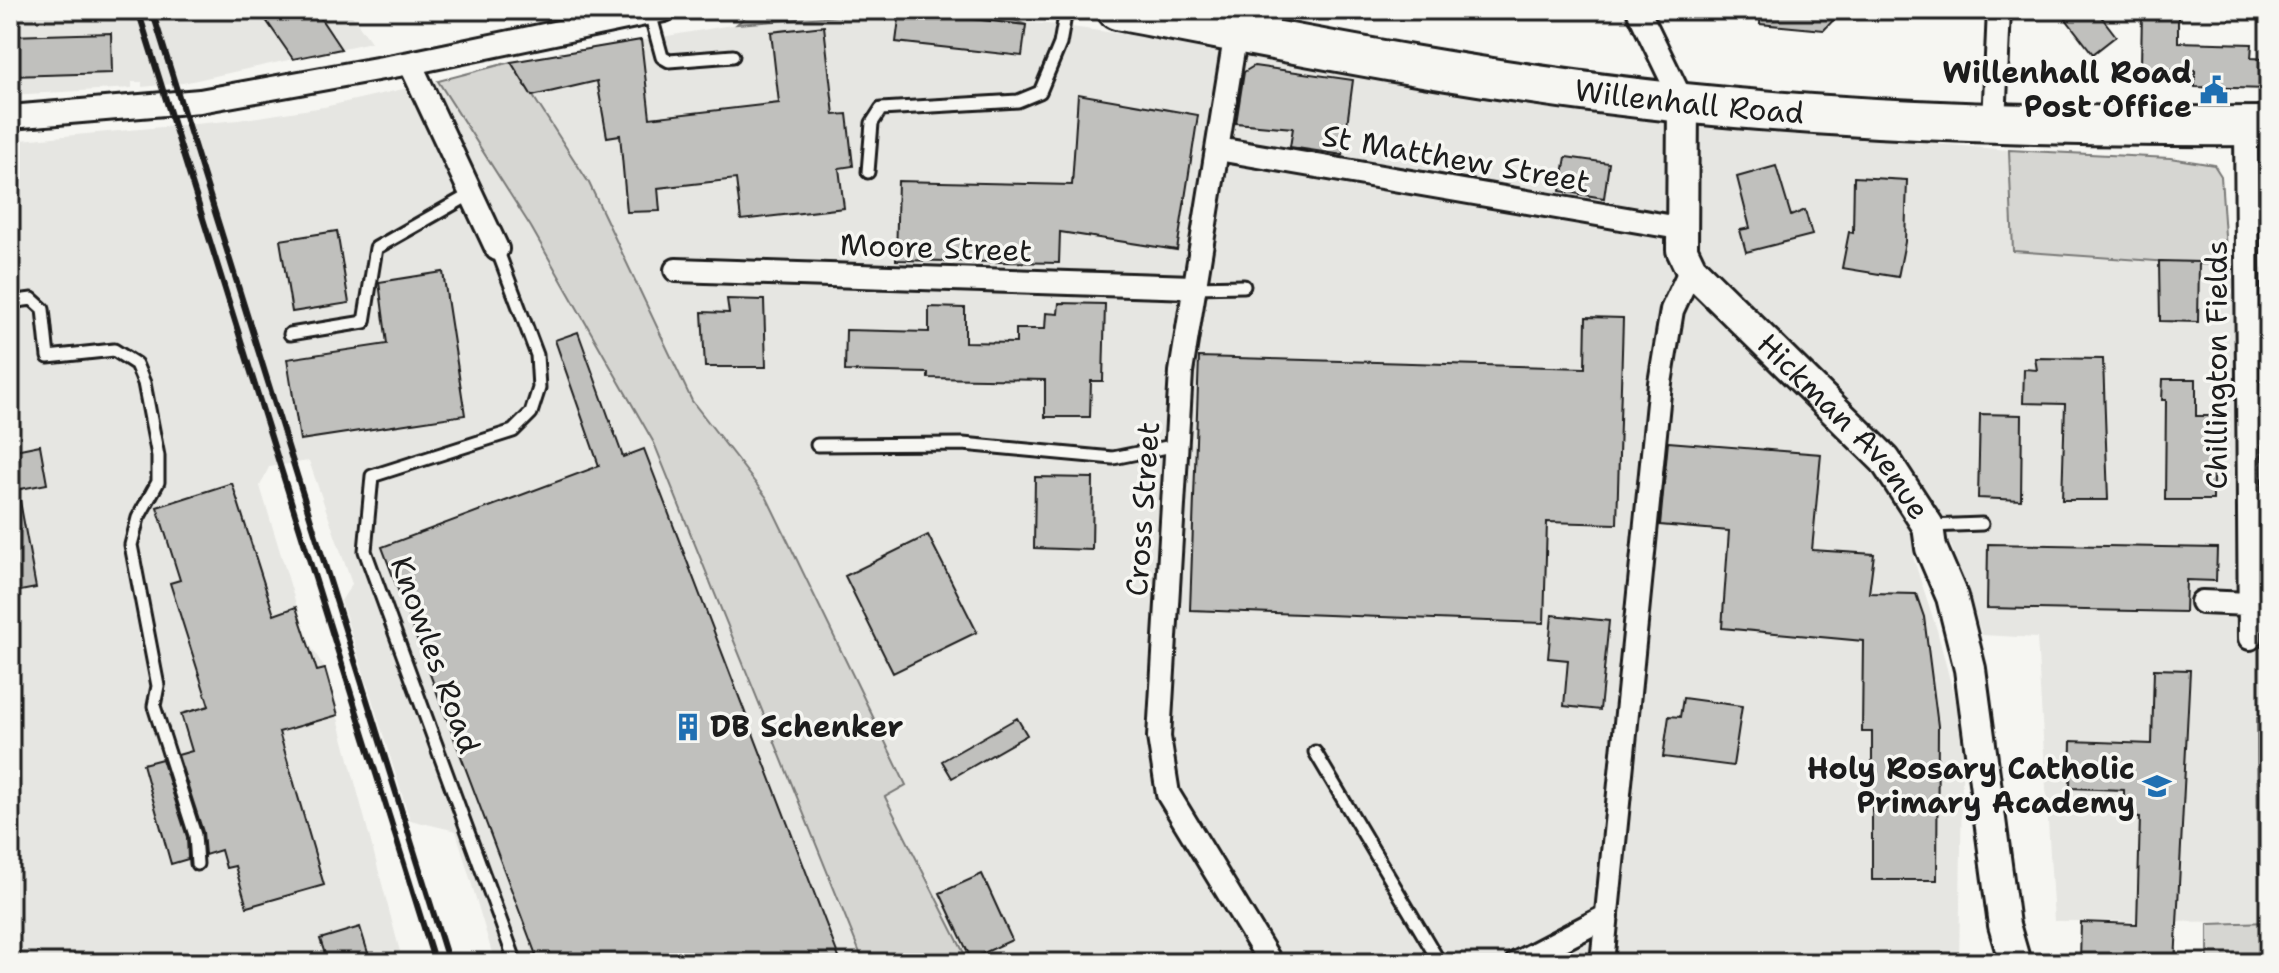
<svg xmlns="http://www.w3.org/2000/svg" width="2279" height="973" viewBox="0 0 2279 973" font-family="'Shantell Sans',sans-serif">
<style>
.built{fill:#e6e6e2}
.green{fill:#d6d6d2;stroke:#797977;stroke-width:2}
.building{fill:#c0c0bd;stroke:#1c1c1c;stroke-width:2}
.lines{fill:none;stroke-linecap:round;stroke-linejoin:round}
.lane-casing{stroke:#1c1c1c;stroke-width:17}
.street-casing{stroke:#1c1c1c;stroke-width:28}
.secondary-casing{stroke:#1c1c1c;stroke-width:36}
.highway-casing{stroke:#1c1c1c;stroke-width:44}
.lane{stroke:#f6f6f2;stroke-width:11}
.street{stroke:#f6f6f2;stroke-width:22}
.secondary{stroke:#f6f6f2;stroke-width:30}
.highway{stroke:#f6f6f2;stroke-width:38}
.rail{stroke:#1c1c1c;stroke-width:6}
.labels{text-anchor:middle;stroke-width:7;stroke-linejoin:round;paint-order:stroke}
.poi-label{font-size:30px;font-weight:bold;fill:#1c1c1c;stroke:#f6f6f2;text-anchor:end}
.street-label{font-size:30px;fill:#1c1c1c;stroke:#f6f6f2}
</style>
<rect width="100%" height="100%" fill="#f6f6f2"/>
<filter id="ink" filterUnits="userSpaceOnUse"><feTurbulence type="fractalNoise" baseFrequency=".0125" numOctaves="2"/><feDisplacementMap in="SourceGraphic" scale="16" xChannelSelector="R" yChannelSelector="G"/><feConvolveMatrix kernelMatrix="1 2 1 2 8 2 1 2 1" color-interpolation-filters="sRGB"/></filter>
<g filter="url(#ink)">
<path class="built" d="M 10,10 L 348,10 L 371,42 L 183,83 L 142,87 L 142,82 L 132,82 L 132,88 L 10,95 Z
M 900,11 L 1057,25 L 1179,42 L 1668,121 L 2009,150 L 2013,251 L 2269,269 L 2269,922 L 2054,921 L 2037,638 L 1982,635 L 1951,545 L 1913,557 L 1937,630 L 1963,731 L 1959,963 L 968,963 L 885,796 L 906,784 L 767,498 L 692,401 L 589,184 L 511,63 L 737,24 Z
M 438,81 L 531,227 L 654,443 L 864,963 L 495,963 L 456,831 L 410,820 L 341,601 L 352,584 L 309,461 L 269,467 L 260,486 L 307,640 L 325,669 L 403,963 L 10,963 L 10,141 L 238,120 L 324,107 Z"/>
<path class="green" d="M 753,10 L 992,10 L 1026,25 L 900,11 L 737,24 Z
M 511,62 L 589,183 L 692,401 L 767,498 L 906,785 L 885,797 L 969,963 L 864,963 L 654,443 L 531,227 L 438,81 Z
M 2009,150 L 2170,158 L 2214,165 L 2221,176 L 2227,266 L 2013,251 Z
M 2257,718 L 2269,718 L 2269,873 L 2258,873 Z
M 2269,922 L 2269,963 L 2208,963 L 2208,924 Z"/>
<path class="building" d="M 259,10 L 315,10 L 341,49 L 293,59 Z
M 1761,10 L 1843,10 L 1824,30 L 1760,24 Z
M 2059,10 L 2096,10 L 2116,36 L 2093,54 Z
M 2142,10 L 2178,10 L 2178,42 L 2252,44 L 2251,58 L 2269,59 L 2269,89 L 2195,87 L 2195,70 L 2141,68 Z
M 900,11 L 1026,25 L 1022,56 L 896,42 Z
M 824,26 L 834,115 L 847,114 L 853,166 L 839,168 L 844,208 L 741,220 L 736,179 L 658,188 L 660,211 L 627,212 L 620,135 L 607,137 L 597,81 L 532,96 L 511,62 L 641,40 L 650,118 L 779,103 L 771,32 Z
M 111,33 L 112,73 L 10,76 L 10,36 Z
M 1254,66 L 1353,80 L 1343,155 L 1290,147 L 1293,128 L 1236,123 L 1244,72 Z
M 1078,94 L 1198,115 L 1177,250 L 1060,232 L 1059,263 L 896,260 L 898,181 L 1072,185 Z
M 1566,157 L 1609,163 L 1604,198 L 1560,191 Z
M 1776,166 L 1791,216 L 1805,210 L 1812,235 L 1746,252 L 1740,230 L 1750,228 L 1737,177 Z
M 1854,177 L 1907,180 L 1905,242 L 1898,277 L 1842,268 L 1849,232 L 1853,233 Z
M 337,231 L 349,303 L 292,312 L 280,240 Z
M 2159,261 L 2199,262 L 2198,322 L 2160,321 Z
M 443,272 L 465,415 L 300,440 L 287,359 L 387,344 L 379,282 Z
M 727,299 L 764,300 L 766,367 L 705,367 L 702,312 L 729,313 Z
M 1059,303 L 1105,304 L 1103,381 L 1091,381 L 1090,417 L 1045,417 L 1045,380 L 928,378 L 928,373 L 845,371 L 846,330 L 929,332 L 929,307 L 965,308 L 965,342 L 1016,343 L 1016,329 L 1045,329 L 1046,313 L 1058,314 Z
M 1586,317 L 1623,318 L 1617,524 L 1547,522 L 1544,623 L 1190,610 L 1199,357 L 1585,368 Z
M 578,332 L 623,457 L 644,449 L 841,963 L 539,963 L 382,547 L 599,466 L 555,340 Z
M 2035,358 L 2103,359 L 2108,500 L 2062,500 L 2065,404 L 2023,403 L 2024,369 L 2037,370 Z
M 2163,379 L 2196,379 L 2196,416 L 2213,416 L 2213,500 L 2165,500 L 2166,400 L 2162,400 Z
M 1980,414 L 2022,415 L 2021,500 L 1978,498 Z
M 1668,442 L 1821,454 L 1812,550 L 1874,554 L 1869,593 L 1916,594 L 1924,617 L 1938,726 L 1937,880 L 1872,880 L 1872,732 L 1862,732 L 1863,641 L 1722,628 L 1729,531 L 1660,525 Z
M 40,445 L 47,484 L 10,491 L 10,451 Z
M 1035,477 L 1093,478 L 1092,550 L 1034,548 Z
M 232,483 L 274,615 L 296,607 L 317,671 L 325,669 L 338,715 L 279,732 L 324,885 L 247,907 L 235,866 L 226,868 L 221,850 L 205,855 L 203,832 L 178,755 L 192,751 L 181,714 L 209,706 L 170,583 L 180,580 L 157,507 Z
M 20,501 L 36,588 L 10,593 L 10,502 Z
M 928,535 L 977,632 L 893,673 L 845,576 Z
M 1988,544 L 2217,548 L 2216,581 L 2186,580 L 2185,612 L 1987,608 Z
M 1552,615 L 1609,621 L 1600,710 L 1564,706 L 1568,660 L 1548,658 Z
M 2154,669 L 2190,670 L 2175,963 L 2080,963 L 2081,922 L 2137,924 L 2140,817 L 2124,816 L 2124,790 L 2070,788 L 2071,741 L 2152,744 Z
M 1683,698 L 1742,706 L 1733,766 L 1663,757 L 1669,716 L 1680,717 Z
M 1017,718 L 1027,735 L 952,778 L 942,761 Z
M 162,759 L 187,837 L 188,859 L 171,864 L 143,764 Z
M 982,874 L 1012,940 L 971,959 L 940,893 Z
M 360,927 L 371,963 L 328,963 L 320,939 Z"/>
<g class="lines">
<defs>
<path id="lane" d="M 650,13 L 662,57 L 669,61 L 733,56
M 868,172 L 872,123 L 881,109 L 1018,101 L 1040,92 L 1060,44 L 1066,10
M 497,249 L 537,355 L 539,388 L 531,413 L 513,431 L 372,476 L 365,551 L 516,963
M 1194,287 L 1244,286
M 10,302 L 32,299 L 43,309 L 48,357 L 114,350 L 136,364 L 144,383 L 158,456 L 158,482 L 138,518 L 131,545 L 158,686 L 154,706 L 195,835 L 197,864
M 290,334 L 364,322 L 376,248 L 471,194
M 817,445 L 963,444 L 1113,458 L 1177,445
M 1929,526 L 1982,524
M 2249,551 L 2269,551
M 1315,752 L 1440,963"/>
<path id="street" d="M 1638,10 L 1683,103
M 1236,32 L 1181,372 L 1159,737 L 1168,794 L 1271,963
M 410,63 L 497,249
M 10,117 L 200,101 L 410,63 L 664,10
M 1994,123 L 1999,10
M 2246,126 L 2250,638
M 1218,149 L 1685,229
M 676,270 L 1193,287
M 2202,602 L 2249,604
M 1517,963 L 1607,916
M 1602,963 L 1660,383 L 1672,310 L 1691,269"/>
<g id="secondary">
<path id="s1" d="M 1683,103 L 1682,250 L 1691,269 L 1885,460 L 1928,526 L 1931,548 L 1952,597 L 1970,669 L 2004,925 L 2015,963"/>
</g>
<g id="highway">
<path id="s2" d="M 1117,10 C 1304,46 1494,84 1684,103 C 1878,123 2074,127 2269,126"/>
</g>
</defs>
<use href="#lane" class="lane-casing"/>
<use href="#street" class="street-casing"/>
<use href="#secondary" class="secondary-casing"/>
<use href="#highway" class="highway-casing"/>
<use href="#lane" class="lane"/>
<use href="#street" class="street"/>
<use href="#secondary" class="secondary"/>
<use href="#highway" class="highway"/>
<path class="rail" d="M 138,10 L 435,963
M 152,10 L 449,963"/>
</g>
</g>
<defs>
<symbol id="civic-bare" viewBox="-9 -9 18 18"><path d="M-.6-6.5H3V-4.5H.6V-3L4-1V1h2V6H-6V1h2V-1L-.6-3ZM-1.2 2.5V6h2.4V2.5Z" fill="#1f6fb2" stroke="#f6f6f2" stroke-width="2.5" paint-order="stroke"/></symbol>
<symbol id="building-bare" viewBox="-9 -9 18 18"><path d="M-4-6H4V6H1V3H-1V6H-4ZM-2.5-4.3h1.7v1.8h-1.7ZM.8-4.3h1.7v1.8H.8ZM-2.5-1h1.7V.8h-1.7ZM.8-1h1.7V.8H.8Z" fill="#1f6fb2" stroke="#f6f6f2" stroke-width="2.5" paint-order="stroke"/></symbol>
<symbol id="school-bare" viewBox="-9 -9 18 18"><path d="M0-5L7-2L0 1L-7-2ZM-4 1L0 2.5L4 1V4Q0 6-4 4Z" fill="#1f6fb2" stroke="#f6f6f2" stroke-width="2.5" paint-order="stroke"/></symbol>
</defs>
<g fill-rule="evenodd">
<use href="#civic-bare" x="2194" y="70" width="40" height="40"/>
<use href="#building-bare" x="668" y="707" width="40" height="40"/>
<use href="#school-bare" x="2137" y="766" width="40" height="40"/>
</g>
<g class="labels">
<g class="poi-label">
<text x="2192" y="83">Willenhall Road<tspan x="2192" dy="34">Post Office</tspan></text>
<text x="710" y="737" text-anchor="start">DB Schenker</text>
<text x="2135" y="779">Holy Rosary Catholic<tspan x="2135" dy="34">Primary Academy</tspan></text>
</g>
<g class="street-label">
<text dy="10" stroke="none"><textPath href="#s2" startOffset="580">Willenhall Road</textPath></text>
<text transform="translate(1456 159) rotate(10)" y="10">St Matthew Street</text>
<text transform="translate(936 248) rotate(2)" y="10">Moore Street</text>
<text transform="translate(2217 365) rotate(-90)" y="10">Chillington Fields</text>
<text dy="10" stroke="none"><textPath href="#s1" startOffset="388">Hickman Avenue</textPath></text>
<text transform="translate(1143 509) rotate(-86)" y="10">Cross Street</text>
<text transform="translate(435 655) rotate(70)" y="10">Knowles Road</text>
</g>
</g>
<rect width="2279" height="973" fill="none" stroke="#f6f6f2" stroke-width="40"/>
<rect x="20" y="20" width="2239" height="933" fill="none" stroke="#1c1c1c" stroke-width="3" filter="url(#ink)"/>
</svg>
